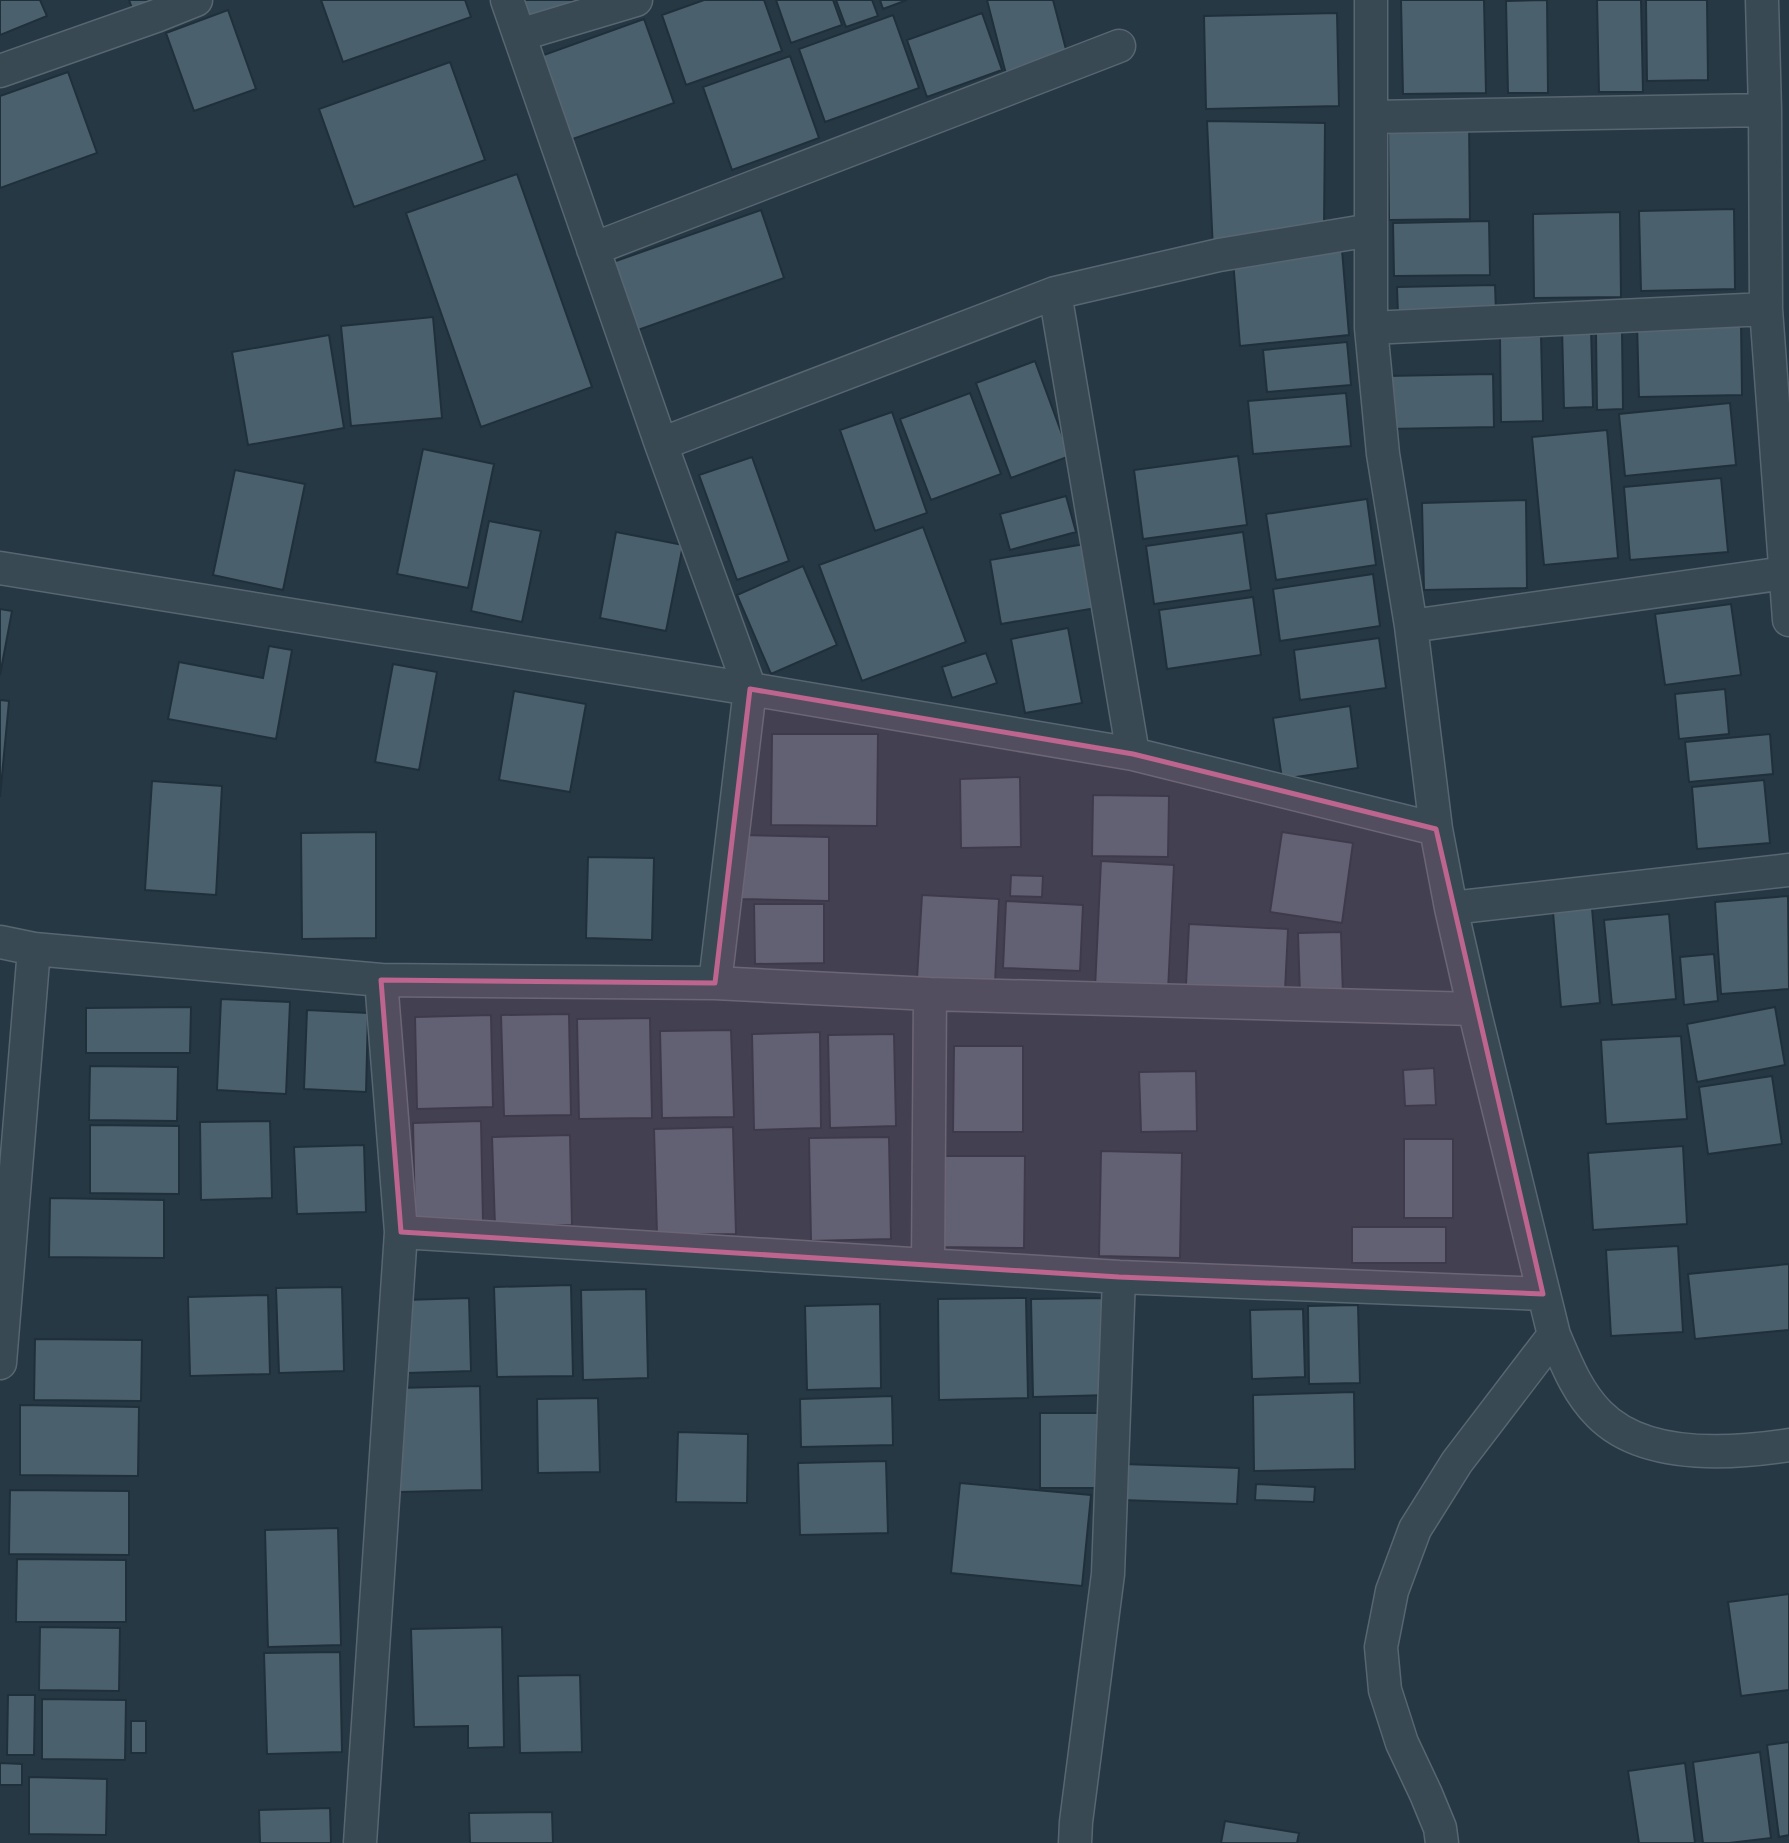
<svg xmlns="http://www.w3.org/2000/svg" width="1789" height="1843" viewBox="0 0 1789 1843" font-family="'PT Sans Narrow',sans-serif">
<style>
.building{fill:#4b606d;stroke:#20303b;stroke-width:2}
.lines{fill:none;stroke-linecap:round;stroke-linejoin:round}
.street-casing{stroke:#586671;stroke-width:35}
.street{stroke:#394954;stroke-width:32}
.marked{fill:#bd658e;fill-opacity:0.2;stroke:#bd658e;stroke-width:5;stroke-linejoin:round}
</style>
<rect width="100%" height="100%" fill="#253844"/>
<path class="building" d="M 0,0 L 40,0 L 47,16 L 0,35 Z
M 129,0 L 160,0 L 133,11 Z
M 321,0 L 465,0 L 471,17 L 343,62 Z
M 521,0 L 586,0 L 528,21 Z
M 704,0 L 764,0 L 782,51 L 686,85 L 662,15 Z
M 776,0 L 833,0 L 842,25 L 791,43 Z
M 836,0 L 872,0 L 878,16 L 846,27 Z
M 880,0 L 907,0 L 883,9 Z
M 987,0 L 1053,0 L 1068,57 L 1006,74 Z
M 1401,0 L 1484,0 L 1486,93 L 1403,94 Z
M 1547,0 L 1548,93 L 1508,93 L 1506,1 Z
M 1597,0 L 1641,0 L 1643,92 L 1599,92 Z
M 1646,0 L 1707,0 L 1708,80 L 1647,81 Z
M 228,10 L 256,89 L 194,111 L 166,33 Z
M 982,13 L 1002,70 L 927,97 L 907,40 Z
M 1337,13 L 1339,106 L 1206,109 L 1204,16 Z
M 893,15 L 919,88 L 825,122 L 799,49 Z
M 644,19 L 674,103 L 570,140 L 541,56 Z
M 790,56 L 819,138 L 732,170 L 703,87 Z
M 450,62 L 485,160 L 354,207 L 319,109 Z
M 68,72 L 97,153 L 0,188 L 0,96 Z
M 1469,119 L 1470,219 L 1389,220 L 1388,121 Z
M 1207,121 L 1325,123 L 1324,227 L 1213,250 Z
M 517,174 L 592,387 L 481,427 L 406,213 Z
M 1734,209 L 1735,289 L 1641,291 L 1639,211 Z
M 761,210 L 784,278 L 638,330 L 613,262 Z
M 1620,212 L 1621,297 L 1534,298 L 1533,214 Z
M 1489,221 L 1490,275 L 1394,276 L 1393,223 Z
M 1342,250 L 1349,335 L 1240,346 L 1233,260 Z
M 1495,285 L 1496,313 L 1398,315 L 1397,287 Z
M 433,317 L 442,418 L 351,426 L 341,326 Z
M 1741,321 L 1742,395 L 1639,397 L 1637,323 Z
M 1562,327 L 1591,327 L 1593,407 L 1564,408 Z
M 1622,331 L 1623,409 L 1597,410 L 1596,332 Z
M 329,335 L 344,428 L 248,445 L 232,352 Z
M 1541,336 L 1543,421 L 1501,422 L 1500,337 Z
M 1347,342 L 1351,385 L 1267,392 L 1263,350 Z
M 1035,361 L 1070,456 L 1011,478 L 976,383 Z
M 1493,374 L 1494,427 L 1387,429 L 1386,376 Z
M 970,393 L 1001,474 L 931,500 L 900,419 Z
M 1346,393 L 1351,446 L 1253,454 L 1248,401 Z
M 1730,403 L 1736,465 L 1625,476 L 1619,414 Z
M 892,412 L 927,513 L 875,531 L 840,430 Z
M 1607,430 L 1618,558 L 1544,565 L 1532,437 Z
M 423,449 L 494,464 L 468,588 L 397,574 Z
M 1238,456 L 1247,525 L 1143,539 L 1134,470 Z
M 752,457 L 789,561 L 737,580 L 699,475 Z
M 235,470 L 305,484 L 283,590 L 213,575 Z
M 1721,478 L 1728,552 L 1630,560 L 1624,487 Z
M 1066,496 L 1076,532 L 1010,550 L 1000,514 Z
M 1367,499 L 1376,565 L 1276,580 L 1266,514 Z
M 1526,500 L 1527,588 L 1424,590 L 1422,503 Z
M 489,521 L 541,531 L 522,622 L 471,611 Z
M 923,527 L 966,642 L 862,681 L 819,565 Z
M 616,532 L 683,545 L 666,631 L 600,618 Z
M 1243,532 L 1251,590 L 1154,604 L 1146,546 Z
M 1085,544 L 1096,608 L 1001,624 L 990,560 Z
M 803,566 L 837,645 L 771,674 L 737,595 Z
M 1373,574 L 1380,626 L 1280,641 L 1273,589 Z
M 1253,597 L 1261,655 L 1167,669 L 1159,610 Z
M 1731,604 L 1741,675 L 1665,685 L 1655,614 Z
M 0,609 L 12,611 L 0,675 Z
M 1068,628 L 1082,703 L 1025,713 L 1011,639 Z
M 1379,638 L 1386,688 L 1300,700 L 1294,650 Z
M 269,646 L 292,650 L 276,739 L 168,719 L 179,662 L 263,678 Z
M 986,653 L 997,683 L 952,698 L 942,667 Z
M 393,664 L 437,672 L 419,770 L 375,762 Z
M 1725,689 L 1729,734 L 1679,739 L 1675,694 Z
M 514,691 L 586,704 L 570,792 L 499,780 Z
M 0,700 L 9,701 L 0,797 Z
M 1350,706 L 1358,768 L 1282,779 L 1273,718 Z
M 772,734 L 878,734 L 877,826 L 771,825 Z
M 1770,734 L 1773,774 L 1689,782 L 1685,742 Z
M 1020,777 L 1021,847 L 961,848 L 960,779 Z
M 1764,780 L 1770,843 L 1697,849 L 1692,787 Z
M 152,781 L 222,786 L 216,895 L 145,890 Z
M 1093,795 L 1169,796 L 1168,857 L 1092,856 Z
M 376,832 L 376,938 L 302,939 L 301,833 Z
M 1282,832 L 1353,843 L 1342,923 L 1270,912 Z
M 741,835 L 829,837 L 829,901 L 740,899 Z
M 588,857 L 654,858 L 652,940 L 586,938 Z
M 1101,861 L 1174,865 L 1168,991 L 1095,988 Z
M 1011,875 L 1043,876 L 1042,897 L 1010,896 Z
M 922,895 L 999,899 L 995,983 L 917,979 Z
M 1788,896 L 1789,989 L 1721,994 L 1715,902 Z
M 1006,901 L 1083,905 L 1080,971 L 1003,968 Z
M 754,904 L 824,904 L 824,963 L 755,964 Z
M 1592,908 L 1600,1003 L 1561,1007 L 1553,912 Z
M 1669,914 L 1676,999 L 1612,1005 L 1604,920 Z
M 1189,924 L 1288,929 L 1285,991 L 1186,985 Z
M 1341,932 L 1343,996 L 1300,997 L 1298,933 Z
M 1714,954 L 1718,1001 L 1684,1005 L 1680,957 Z
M 221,999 L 290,1002 L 286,1094 L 217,1090 Z
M 191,1007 L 190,1053 L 86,1053 L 86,1008 Z
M 1775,1007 L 1785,1065 L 1697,1082 L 1687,1024 Z
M 307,1010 L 368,1013 L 366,1092 L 304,1089 Z
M 569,1014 L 571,1115 L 504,1116 L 501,1015 Z
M 491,1015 L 493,1107 L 417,1109 L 415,1017 Z
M 650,1018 L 652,1118 L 579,1119 L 577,1019 Z
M 731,1030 L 734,1117 L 662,1118 L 660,1031 Z
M 820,1032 L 821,1128 L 754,1130 L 752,1034 Z
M 894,1034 L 896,1126 L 830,1128 L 828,1035 Z
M 1681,1036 L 1687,1119 L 1606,1124 L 1601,1040 Z
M 954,1046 L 1023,1046 L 1023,1132 L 953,1132 Z
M 90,1066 L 178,1067 L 177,1121 L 89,1120 Z
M 1434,1068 L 1436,1105 L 1405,1106 L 1403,1070 Z
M 1196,1071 L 1197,1131 L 1141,1132 L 1139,1072 Z
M 1772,1076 L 1782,1144 L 1708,1154 L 1699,1087 Z
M 270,1121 L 272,1198 L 201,1200 L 200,1122 Z
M 481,1121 L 483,1221 L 415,1222 L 413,1123 Z
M 90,1125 L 179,1126 L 179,1194 L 90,1193 Z
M 733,1127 L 736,1234 L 657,1235 L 654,1129 Z
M 570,1135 L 572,1225 L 495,1227 L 492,1137 Z
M 889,1137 L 891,1239 L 811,1241 L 809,1138 Z
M 1404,1139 L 1453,1139 L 1453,1218 L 1404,1218 Z
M 364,1145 L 366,1212 L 297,1214 L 294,1147 Z
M 1683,1146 L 1687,1224 L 1593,1230 L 1588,1153 Z
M 1101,1151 L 1182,1153 L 1180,1258 L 1099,1256 Z
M 940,1156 L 1025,1156 L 1024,1248 L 939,1247 Z
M 50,1198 L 164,1200 L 164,1258 L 49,1257 Z
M 1352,1227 L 1446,1227 L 1446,1263 L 1352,1263 Z
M 1678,1246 L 1683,1332 L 1611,1336 L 1606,1250 Z
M 1789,1264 L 1789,1330 L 1695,1339 L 1688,1274 Z
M 571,1285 L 573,1376 L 497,1377 L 494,1287 Z
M 342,1287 L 344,1371 L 279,1373 L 276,1288 Z
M 646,1289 L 648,1378 L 583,1380 L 581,1290 Z
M 268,1295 L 270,1374 L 190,1376 L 188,1297 Z
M 469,1298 L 471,1371 L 407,1373 L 405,1300 Z
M 1026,1298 L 1028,1398 L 939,1400 L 938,1299 Z
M 1107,1298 L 1110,1395 L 1033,1397 L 1031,1299 Z
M 880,1304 L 881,1388 L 807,1390 L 805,1306 Z
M 1358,1305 L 1360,1383 L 1309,1384 L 1308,1306 Z
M 1303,1309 L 1305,1377 L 1252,1379 L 1250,1310 Z
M 35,1339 L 142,1340 L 141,1401 L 34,1400 Z
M 480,1386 L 482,1490 L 399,1492 L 397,1388 Z
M 1354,1392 L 1355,1469 L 1254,1471 L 1253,1395 Z
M 892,1396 L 893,1445 L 801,1447 L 800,1399 Z
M 598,1398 L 600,1472 L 538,1473 L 537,1399 Z
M 20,1405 L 139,1407 L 138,1476 L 20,1475 Z
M 1040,1413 L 1105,1413 L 1105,1488 L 1040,1488 Z
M 678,1432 L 748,1434 L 747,1503 L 676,1502 Z
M 886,1461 L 888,1533 L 800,1535 L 798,1463 Z
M 1123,1464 L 1239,1468 L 1237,1504 L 1122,1500 Z
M 960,1483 L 1091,1495 L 1082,1586 L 951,1573 Z
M 1256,1484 L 1315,1487 L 1314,1502 L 1255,1500 Z
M 10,1490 L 129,1491 L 129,1555 L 9,1554 Z
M 338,1528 L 341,1645 L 268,1647 L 265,1530 Z
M 17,1559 L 126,1560 L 126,1622 L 16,1622 Z
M 1789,1594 L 1789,1690 L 1741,1696 L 1728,1602 Z
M 40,1627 L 120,1628 L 119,1691 L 39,1690 Z
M 502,1627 L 504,1747 L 468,1748 L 468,1726 L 414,1727 L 411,1629 Z
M 340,1652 L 342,1752 L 267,1754 L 264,1653 Z
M 580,1675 L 582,1752 L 520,1753 L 518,1676 Z
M 8,1695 L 35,1695 L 34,1755 L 7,1755 Z
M 42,1699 L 126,1700 L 125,1760 L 42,1759 Z
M 131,1721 L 146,1721 L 146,1753 L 131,1753 Z
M 1789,1742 L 1789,1835 L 1779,1837 L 1767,1745 Z
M 1760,1752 L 1771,1838 L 1729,1843 L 1703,1843 L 1693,1762 Z
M 0,1763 L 22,1764 L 22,1785 L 0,1785 Z
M 1685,1763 L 1695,1843 L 1639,1843 L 1628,1771 Z
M 29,1777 L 107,1779 L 106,1835 L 29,1834 Z
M 330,1808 L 331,1843 L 260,1843 L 259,1810 Z
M 552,1812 L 553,1843 L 470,1843 L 469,1813 Z
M 1225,1821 L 1299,1833 L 1297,1843 L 1221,1843 Z"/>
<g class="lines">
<defs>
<path id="street" d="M 507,0 L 661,444 L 750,689 L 715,983
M 1371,0 L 1371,328 L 1383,454 L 1411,626 L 1436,829 L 1451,908 L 1474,1009 L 1554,1335 C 1566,1363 1577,1392 1599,1414 C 1644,1460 1731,1454 1789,1445
M 1762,0 L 1765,110 L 1766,309 L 1789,620
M 519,35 L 636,0
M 0,71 L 156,16 L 196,0
M 1372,117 L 1765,110
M 593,249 L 1119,46
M 1055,293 L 1133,754
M 1371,328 L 1766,309
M 661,444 L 1055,293 L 1219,255 L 1371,230
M 0,568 L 750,689 L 1133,754 L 1436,829
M 1411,626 L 1785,573
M 1451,908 L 1789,870
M 0,942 L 34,949 L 0,1363
M 34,949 L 381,980
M 401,1232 L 381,980 L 715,983 L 930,994 L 1474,1009
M 928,1265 L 930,994
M 360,1843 L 401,1232 L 1119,1277 L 1543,1294
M 1075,1843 L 1076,1822 L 1108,1574 L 1119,1277
M 1442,1843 L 1440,1828 L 1426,1794 L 1402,1743 L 1385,1690 L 1381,1647 L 1392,1591 L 1415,1529 L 1457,1462 L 1554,1335"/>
</defs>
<use href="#street" class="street-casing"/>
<use href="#street" class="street"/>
</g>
<path class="marked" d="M 750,689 L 1133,754 L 1436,829 L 1543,1294 L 1119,1277 L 401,1232 L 381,980 L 715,983 Z"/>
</svg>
